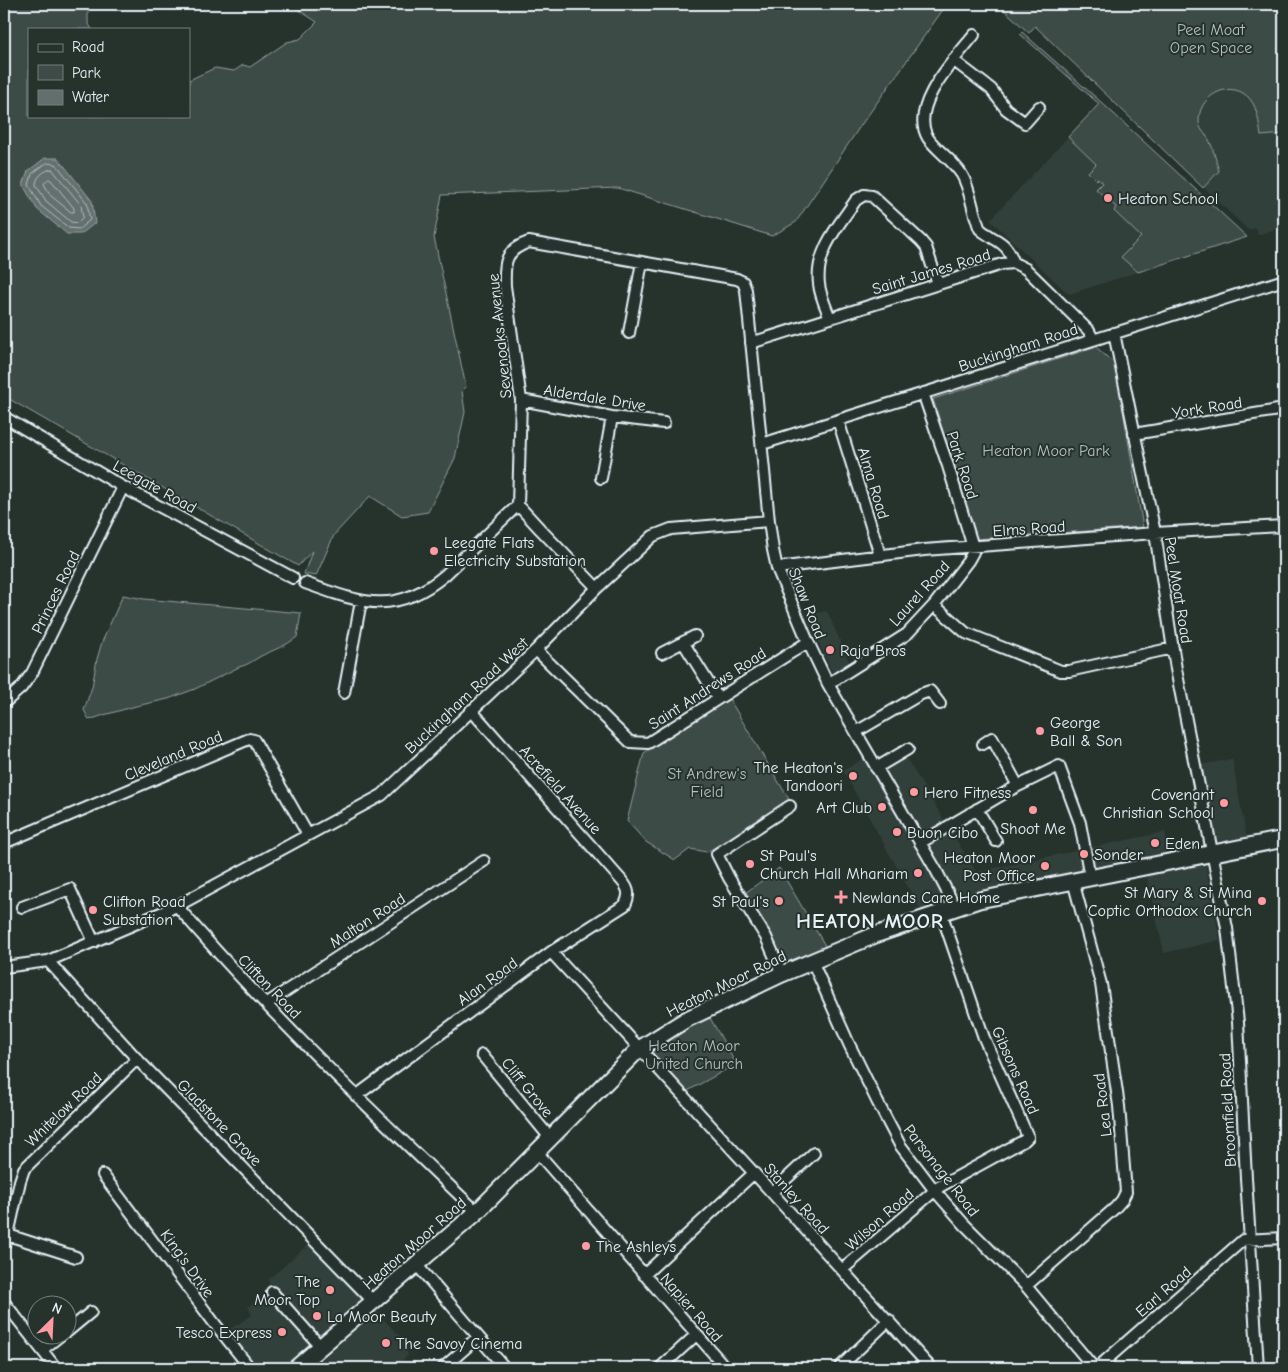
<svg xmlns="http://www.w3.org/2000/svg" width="1288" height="1372" viewBox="0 0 1288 1372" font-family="'Comic Neue',sans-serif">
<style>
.built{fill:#333f3a}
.green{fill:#3e4b47;stroke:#939ea0}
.water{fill:#636f6d;stroke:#98a3a5}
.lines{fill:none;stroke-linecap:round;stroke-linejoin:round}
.shore{stroke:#b3bdc0;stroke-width:1}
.minor-casing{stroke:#e8f1f8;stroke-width:14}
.secondary-casing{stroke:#e8f1f8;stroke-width:19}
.minor{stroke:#26332d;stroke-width:10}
.secondary{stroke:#26332d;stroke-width:15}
.poi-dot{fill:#ff9aa2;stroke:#26332d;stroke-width:2}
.labels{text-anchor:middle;stroke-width:4;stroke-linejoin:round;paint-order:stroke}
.park-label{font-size:16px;fill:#b5bfc3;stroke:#26332d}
.poi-label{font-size:16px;fill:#e8f1f8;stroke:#26332d;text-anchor:start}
.street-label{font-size:16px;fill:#e8f1f8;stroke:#26332d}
.district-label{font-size:21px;font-weight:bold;letter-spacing:1px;fill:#e8f1f8;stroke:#26332d}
</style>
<rect width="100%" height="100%" fill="#26332d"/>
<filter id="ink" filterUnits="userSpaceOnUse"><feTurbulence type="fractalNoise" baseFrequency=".02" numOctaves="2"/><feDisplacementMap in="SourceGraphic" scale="10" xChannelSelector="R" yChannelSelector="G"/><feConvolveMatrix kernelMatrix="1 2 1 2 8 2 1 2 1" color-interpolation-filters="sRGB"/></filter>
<g filter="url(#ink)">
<path class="built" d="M 1284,9 L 1284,134 L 1279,135 L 1284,150 L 1284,226 L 1258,235 L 1256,228 L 1248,230 L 1035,25 Z
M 1101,102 L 1247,237 L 1069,294 L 990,220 Z
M 827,611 L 850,664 L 832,672 L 806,615 Z
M 900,748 L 976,872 L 1165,832 L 1170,854 L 1083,869 L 968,897 L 934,906 L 922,912 L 843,771 L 869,755 L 874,764 Z
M 1232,759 L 1247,840 L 1215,846 L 1200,765 Z
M 1205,863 L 1220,940 L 1164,953 L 1146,874 Z
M 310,1243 L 363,1297 L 284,1368 L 252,1368 L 224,1333 L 252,1315 L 248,1307 L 272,1287 L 268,1280 Z
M 376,1311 L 405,1342 L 408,1355 L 394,1368 L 332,1368 L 322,1360 Z"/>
<path class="green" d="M 4,4 L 88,4 L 88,23 L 92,29 L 29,29 L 29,116 L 189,116 L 189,80 L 215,68 L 234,71 L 243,65 L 250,67 L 287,42 L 300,39 L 317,22 L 290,4 L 947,4 L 859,128 L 796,222 L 772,236 L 618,188 L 442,195 L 434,237 L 466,387 L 462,391 L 465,412 L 455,458 L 428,512 L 402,516 L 370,496 L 334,535 L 316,576 L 304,574 L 312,551 L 298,566 L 4,396 Z
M 998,4 L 1284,4 L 1284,134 L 1261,136 C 1259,124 1258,109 1250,99 C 1233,79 1201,93 1199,118 C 1198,131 1206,132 1210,142 C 1214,150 1216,162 1219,171 L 1203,188 L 1035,26 L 1029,33 Z
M 1022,32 L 1101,102 L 1247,237 L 1138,272 L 1121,257 L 1141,237 L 1114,211 L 1116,207 L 1096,189 L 1102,183 L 1098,178 L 1096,180 L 1088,172 L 1096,164 L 1068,137 L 1099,104 L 1020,34 Z
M 1096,347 L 1115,364 L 1143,527 L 976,539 L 933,399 Z
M 123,595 L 144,599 L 301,613 L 297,637 C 286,646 273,650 261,656 C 254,660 248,665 239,667 L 195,689 L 168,699 L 136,706 L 104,715 L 89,720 L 84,710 L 92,687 L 97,659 L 102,642 Z
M 728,697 L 790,801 L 707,852 L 690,849 L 675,860 L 646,842 L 627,821 L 644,753 Z
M 779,868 L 827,949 L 787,963 L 741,896 Z
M 709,1016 L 736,1064 L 684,1093 L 645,1049 Z"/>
<path class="water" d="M 45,158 L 58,158 L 92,201 L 95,223 L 81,234 L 67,234 L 37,209 L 23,185 L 28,171 Z"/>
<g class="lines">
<path class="shore" d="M 47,163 L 56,164 L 87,203 L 90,220 L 79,229 L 69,228 L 41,206 L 29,185 L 32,174 Z
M 52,169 L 81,205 L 83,217 L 77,223 L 71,222 L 46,201 L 36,185 C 36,177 44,170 52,169 Z
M 49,179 L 51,180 L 74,208 L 74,212 L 71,212 L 51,196 L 44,184 L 45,182 Z"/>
<defs>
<path id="minor" d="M 974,35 C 956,58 908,106 928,138 C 937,151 953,160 962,175 C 969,187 971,202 975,215 C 977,219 978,226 980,229 C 984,233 989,235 993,238 C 1006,245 1009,250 1014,263
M 953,60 L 991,89 L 1006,109 L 1025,123 L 1039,107
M 830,318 C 826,308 820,295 819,284 C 815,251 839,225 856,200 L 864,195 L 872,196 L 921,241 L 926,247 L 938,284
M 629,333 L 642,262
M 1114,333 L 1155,533 L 1176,669 L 1227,928 L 1238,1022 L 1246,1178 L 1258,1368
M 751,343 L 1002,264 L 1014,263 L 1026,269 L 1089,331 L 1093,339
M 521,400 L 612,417 L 664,423
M 4,417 L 123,487 L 293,578
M 838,420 L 880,555
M 1134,434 L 1284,409
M 762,444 L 1284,280
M 601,478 L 612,417
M 777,568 L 924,550 L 1155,533 L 1284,526
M 305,583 C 361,603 395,617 445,575 L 518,505
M 597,588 L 540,529 L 518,505 L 521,400 L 505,286 C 504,262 505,250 529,242 L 737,279 L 743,282 L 746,290 L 769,521 L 773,550 L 777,568 L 808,642 L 828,684 L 936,870 L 955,907
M 934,605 L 966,633 L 1061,671 L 1069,671 L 1173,648
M 683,642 L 718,698
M 536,650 L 630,742 L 648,743 L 808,642
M 662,653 L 695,636
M 828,684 L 907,634 L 934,605 L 968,561 L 973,552 L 973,547 L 948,466 L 923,393
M 344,693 L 361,601
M 4,703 L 21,688 L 32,673 L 123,487
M 856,732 L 921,694 L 930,691 L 940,704
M 983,744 L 992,738 L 1018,786
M 876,768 L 908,749
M 977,809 L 996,841
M 4,843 L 249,739 L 254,740 L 308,835
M 920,843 L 1010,790 L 1059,766 L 1080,823 L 1090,877
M 177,906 L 382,795 L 536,650 L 597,588 L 653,536 L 671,529 L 769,521
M 22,907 L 70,889 L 94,942
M 551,952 L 754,1173 L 931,1368
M 48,961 L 137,1059 L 373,1301
M 812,961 L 849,1044 L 878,1103 L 900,1145 L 935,1191 L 964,1224 L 1026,1286 L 1094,1368
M 4,967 L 48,961 L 177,906 C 270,1015 374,1113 477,1212
M 782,974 L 766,937 L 729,878 L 717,854 L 790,806
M 266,1004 L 484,861
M 482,1055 L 551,1139
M 356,1096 L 551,952 L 625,905 C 630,895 629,889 622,881 L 471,710
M 537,1152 L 726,1368
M 103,1175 L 215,1324 L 250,1368
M 772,1192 L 814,1153
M 8,1235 L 76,1257
M 4,1244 L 8,1235 L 20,1181 L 24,1169 L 137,1059
M 416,1264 L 505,1368
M 842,1270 L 939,1187 L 1025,1140 L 1028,1137 L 984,1038 L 941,912
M 644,1275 L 754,1173
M 1026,1286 L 1115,1208 L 1122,1200 L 1126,1192 L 1119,1106 L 1101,984 L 1073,881
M 272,1292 L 321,1347
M 4,1302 L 56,1368
M 68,1331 L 91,1312
M 42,1350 L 62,1334
M 305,1360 L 316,1368
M 443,1368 L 478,1337
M 660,1368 L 696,1335
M 839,1368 L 889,1320
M 1097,1368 L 1243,1240 L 1284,1238"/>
<path id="secondary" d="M 296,1368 L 477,1212 L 639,1049 L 687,1019 L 782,974 L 875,935 L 979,900 L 1284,839"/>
</defs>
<use href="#minor" class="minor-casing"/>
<use href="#secondary" class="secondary-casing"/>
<use href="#minor" class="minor"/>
<use href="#secondary" class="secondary"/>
</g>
</g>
<g class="poi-dot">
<circle cx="1108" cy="198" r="5"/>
<circle cx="434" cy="551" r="5"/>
<circle cx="830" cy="650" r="5"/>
<circle cx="1040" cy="731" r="5"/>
<circle cx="853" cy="776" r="5"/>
<circle cx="914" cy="792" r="5"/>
<circle cx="1224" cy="803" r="5"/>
<circle cx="882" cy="807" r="5"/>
<circle cx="1033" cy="810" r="5"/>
<circle cx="897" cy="832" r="5"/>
<circle cx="1155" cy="843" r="5"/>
<circle cx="1084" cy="854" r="5"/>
<circle cx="750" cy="864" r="5"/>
<circle cx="1045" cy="866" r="5"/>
<circle cx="918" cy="873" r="5"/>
<path d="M838.5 889.5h5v5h5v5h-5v5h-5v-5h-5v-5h5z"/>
<circle cx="779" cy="901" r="5"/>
<circle cx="1262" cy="901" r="5"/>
<circle cx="93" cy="910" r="5"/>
<circle cx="586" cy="1246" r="5"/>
<circle cx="330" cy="1290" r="5"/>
<circle cx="317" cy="1316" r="5"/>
<circle cx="282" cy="1332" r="5"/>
<circle cx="386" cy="1343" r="5"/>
</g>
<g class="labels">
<g class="park-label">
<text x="1211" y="35">Peel Moat<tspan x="1211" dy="18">Open Space</tspan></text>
<text x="1046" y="456">Heaton Moor Park</text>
<text x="707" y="779">St Andrew's<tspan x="707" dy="18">Field</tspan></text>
<text x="694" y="1051">Heaton Moor<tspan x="694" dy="18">United Church</tspan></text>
</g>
<g class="poi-label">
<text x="1118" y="204">Heaton School</text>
<text x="444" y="548">Leegate Flats<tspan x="444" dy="18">Electricity Substation</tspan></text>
<text x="840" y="656">Raja Bros</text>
<text x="1050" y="728">George<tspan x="1050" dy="18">Ball &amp; Son</tspan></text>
<text x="843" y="773" text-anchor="end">The Heaton's<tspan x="843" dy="18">Tandoori</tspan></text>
<text x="924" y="798">Hero Fitness</text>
<text x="1214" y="800" text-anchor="end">Covenant<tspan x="1214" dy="18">Christian School</tspan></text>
<text x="872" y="813" text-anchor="end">Art Club</text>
<text x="1033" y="834" text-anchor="middle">Shoot Me</text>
<text x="907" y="838">Buon Cibo</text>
<text x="1165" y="849">Eden</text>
<text x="1094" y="860">Sonder</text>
<text x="760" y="861">St Paul's<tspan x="760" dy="18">Church Hall</tspan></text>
<text x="1035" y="863" text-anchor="end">Heaton Moor<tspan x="1035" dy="18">Post Office</tspan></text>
<text x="908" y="879" text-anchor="end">Mhariam</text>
<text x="1252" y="898" text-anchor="end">St Mary &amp; St Mina<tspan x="1252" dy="18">Coptic Orthodox Church</tspan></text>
<text x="852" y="903">Newlands Care Home</text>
<text x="103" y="907">Clifton Road<tspan x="103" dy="18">Substation</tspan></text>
<text x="769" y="907" text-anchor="end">St Paul's</text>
<text x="596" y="1252">The Ashleys</text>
<text x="320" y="1287" text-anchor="end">The<tspan x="320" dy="18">Moor Top</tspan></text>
<text x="327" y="1322">La Moor Beauty</text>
<text x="272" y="1338" text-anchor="end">Tesco Express</text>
<text x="396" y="1349">The Savoy Cinema</text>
</g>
<g class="street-label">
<text transform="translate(931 271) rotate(-17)" y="6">Saint James Road</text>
<text transform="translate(499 336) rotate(-96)" y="6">Sevenoaks Avenue</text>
<text transform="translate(1018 347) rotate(-18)" y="6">Buckingham Road</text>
<text transform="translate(595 397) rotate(9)" y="6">Alderdale Drive</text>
<text transform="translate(1207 407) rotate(-9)" y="6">York Road</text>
<text transform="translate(963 465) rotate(72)" y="6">Park Road</text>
<text transform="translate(874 483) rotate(73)" y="6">Alma Road</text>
<text transform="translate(155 486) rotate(29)" y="6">Leegate Road</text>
<text transform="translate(1029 528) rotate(-4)" y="6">Elms Road</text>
<text transform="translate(1179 590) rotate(81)" y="6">Peel Moat Road</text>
<text transform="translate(55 592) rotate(-64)" y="6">Princes Road</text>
<text transform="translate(919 593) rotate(-48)" y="6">Laurel Road</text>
<text transform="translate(808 603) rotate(68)" y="6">Shaw Road</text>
<text transform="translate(707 688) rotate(-33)" y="6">Saint Andrews Road</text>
<text transform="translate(466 695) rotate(-43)" y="6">Buckingham Road West</text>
<text transform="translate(173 755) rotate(-23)" y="6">Cleveland Road</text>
<text transform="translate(561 789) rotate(48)" y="6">Acrefield Avenue</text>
<text transform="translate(367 920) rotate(-33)" y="6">Malton Road</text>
<text transform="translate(487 981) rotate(-36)" y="6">Alan Road</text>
<text transform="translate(726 983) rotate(-26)" y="6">Heaton Moor Road</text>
<text transform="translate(270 986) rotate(46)" y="6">Clifton Road</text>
<text transform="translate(1016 1070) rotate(66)" y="6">Gibsons Road</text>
<text transform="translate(528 1087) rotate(51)" y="6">Cliff Grove</text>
<text transform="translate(1102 1105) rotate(-97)" y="6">Lea Road</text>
<text transform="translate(63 1109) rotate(-44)" y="6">Whitelow Road</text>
<text transform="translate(1227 1110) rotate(-93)" y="6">Broomfield Road</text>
<text transform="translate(220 1122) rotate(46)" y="6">Gladstone Grove</text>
<text transform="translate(942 1170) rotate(52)" y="6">Parsonage Road</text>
<text transform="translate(797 1198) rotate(48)" y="6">Stanley Road</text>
<text transform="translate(879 1219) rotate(-41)" y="6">Wilson Road</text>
<text transform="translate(414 1243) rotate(-41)" y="6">Heaton Moor Road</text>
<text transform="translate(188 1263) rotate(54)" y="6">King's Drive</text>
<text transform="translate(1163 1291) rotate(-41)" y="6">Earl Road</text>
<text transform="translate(692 1307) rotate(49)" y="6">Napier Road</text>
</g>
<g class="district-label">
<text x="870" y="928">HEATON MOOR</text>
</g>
</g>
<rect width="1288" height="1372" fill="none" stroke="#26332d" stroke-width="20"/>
<rect x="10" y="10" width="1268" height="1352" fill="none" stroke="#e8f1f8" stroke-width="2" filter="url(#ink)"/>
<rect x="28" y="28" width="162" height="90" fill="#26332d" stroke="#747f7e"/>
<rect x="38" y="44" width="25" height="8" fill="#26332d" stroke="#747f7e"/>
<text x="72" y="52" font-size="15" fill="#e8f1f8">Road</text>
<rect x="38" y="65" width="25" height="15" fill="#3e4b47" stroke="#747f7e"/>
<text x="72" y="78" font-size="15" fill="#e8f1f8">Park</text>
<rect x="38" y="90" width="25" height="15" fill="#636f6d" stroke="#747f7e"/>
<text x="72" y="102" font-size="15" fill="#e8f1f8">Water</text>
<g transform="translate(52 1320) rotate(24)"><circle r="24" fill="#26332d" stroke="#747f7e"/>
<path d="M0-4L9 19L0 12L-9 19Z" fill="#ff9aa2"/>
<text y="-8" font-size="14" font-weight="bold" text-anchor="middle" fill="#e8f1f8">N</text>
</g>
</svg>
